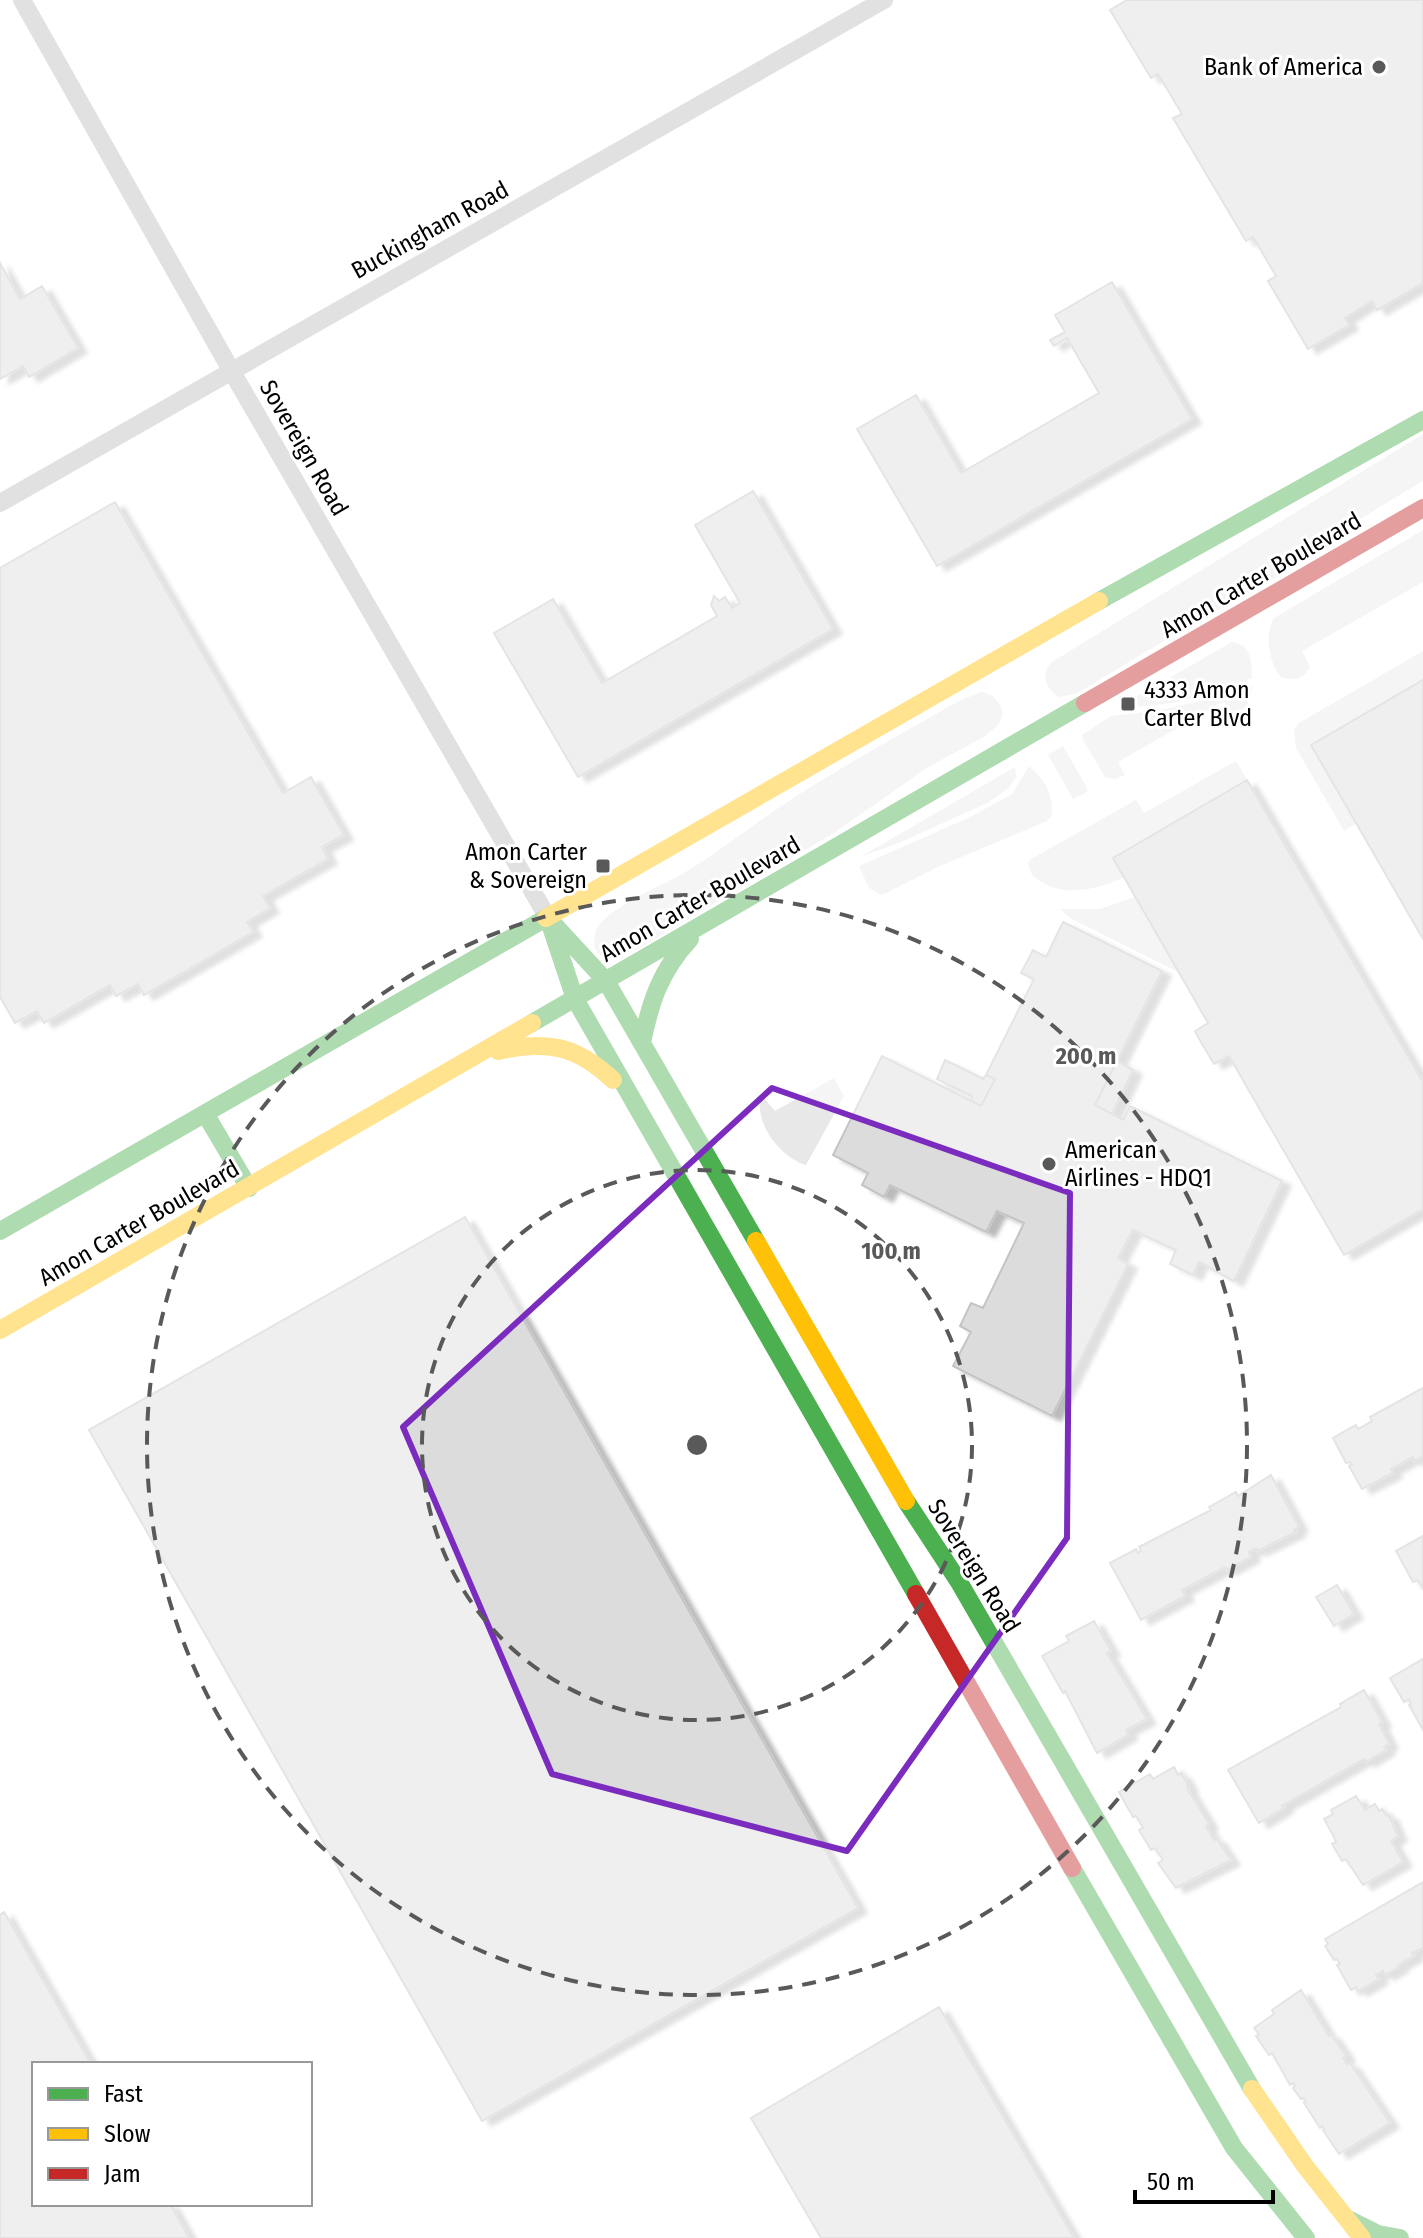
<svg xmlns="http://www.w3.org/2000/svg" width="1423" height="2238" viewBox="0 0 1423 2238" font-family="'Fira Sans Condensed',sans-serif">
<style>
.green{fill:#e8e8e8}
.building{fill:#dcdcdc;stroke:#c4c4c4;stroke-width:2;filter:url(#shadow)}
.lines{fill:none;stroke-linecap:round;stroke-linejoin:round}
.street{stroke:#bdbdbd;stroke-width:18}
.fast{stroke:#4caf50;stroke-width:18}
.slow{stroke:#ffc107;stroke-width:18}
.jam{stroke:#c62828;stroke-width:18}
.marked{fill:none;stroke:#7b2cbf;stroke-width:6;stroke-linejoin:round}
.ring{fill:none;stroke:#595959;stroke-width:4;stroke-dasharray:14 10}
.poi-dot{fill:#595959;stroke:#fff;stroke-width:3}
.labels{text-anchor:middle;stroke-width:6;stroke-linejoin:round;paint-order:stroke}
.poi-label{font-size:24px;fill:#000;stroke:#fff;text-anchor:end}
.street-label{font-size:24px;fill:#000;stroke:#fff}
.centre{fill:#595959;stroke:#fff;stroke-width:4}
.ring-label{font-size:24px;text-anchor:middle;font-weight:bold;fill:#595959;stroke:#fff;stroke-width:6;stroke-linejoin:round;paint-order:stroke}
</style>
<defs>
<filter id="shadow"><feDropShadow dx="9" dy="5" stdDeviation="2" flood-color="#0004"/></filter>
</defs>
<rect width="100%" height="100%" fill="#fff"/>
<path class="green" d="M 1423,434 L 1423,481 L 1360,519 L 1267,583 L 1177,633 L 1076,694 L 1059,697 C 1045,689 1040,674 1052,662 Z
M 1423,530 L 1423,582 L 1302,651 L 1310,667 C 1304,679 1293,681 1281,677 C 1269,664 1264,632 1274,618 Z
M 1232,642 C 1252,645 1251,661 1252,678 C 1224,692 1152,712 1122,705 Z
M 1423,651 L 1423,680 L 1311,745 L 1357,823 L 1344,831 L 1296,748 L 1294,730 L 1299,723 Z
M 1252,686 C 1252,699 1246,714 1231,711 L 1224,701 L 1118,762 L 1125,775 L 1115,779 L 1105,777 L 1083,740 L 1082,735 L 1111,716 L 1156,711 L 1211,699 Z
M 981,692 C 993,693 1001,702 1003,714 L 998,725 L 984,737 L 928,767 L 837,831 L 643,946 C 627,955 588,970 595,934 C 600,911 659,887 679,876 C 720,852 756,822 795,797 C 848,763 904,732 959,701 Z
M 1063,746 L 1087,788 L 1087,792 L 1073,799 L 1048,755 Z
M 1236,761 L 1247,780 L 1113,858 L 1124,877 C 1095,891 1058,899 1032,875 L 1028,863 L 1031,859 L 1136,800 L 1144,813 Z
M 1029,766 C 1045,780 1053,793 1052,815 L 1047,821 L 940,866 L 886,893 L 881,895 L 869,888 L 859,866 L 966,819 L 998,802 L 1012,794 Z
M 1015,767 L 1016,777 L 1009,788 L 987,803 L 901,842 L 860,857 Z
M 1135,897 L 1178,972 L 1070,918 L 1060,909 L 1100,909 Z
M 834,1078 L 844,1096 L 806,1165 C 783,1158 758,1129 760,1103 L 764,1098 L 775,1111 Z"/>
<path class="building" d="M 1127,0 L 1423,0 L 1423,283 L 1377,310 L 1372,301 L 1345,318 L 1349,325 L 1308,349 L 1268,281 L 1276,276 L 1253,237 L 1246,241 L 1173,118 L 1182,114 L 1158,74 L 1151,78 L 1110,10 Z
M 0,263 L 20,299 L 42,286 L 78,348 L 29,377 L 23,366 L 0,379 Z
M 1112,282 L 1192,419 L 937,566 L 857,429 L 916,395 L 961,473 L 1099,393 L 1067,338 L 1054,346 L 1050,340 L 1065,332 L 1055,315 Z
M 753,491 L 833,629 L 578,777 L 494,633 L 553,599 L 602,683 L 717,616 L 711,605 L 714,596 L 719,601 L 725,597 L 732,608 L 740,603 L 695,525 Z
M 115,502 L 283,793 L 311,777 L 344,835 L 322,847 L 328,859 L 263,896 L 270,908 L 247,922 L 253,932 L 144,995 L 138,984 L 116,996 L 110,985 L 44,1023 L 37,1011 L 15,1023 L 0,997 L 0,568 Z
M 1423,680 L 1423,939 L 1311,745 Z
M 1247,780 L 1423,1082 L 1423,1209 L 1344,1255 L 1229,1056 L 1214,1064 L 1202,1044 L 1195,1031 L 1208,1023 L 1113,858 Z
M 1063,922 L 1162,971 L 1095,1105 L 1123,1120 L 1130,1106 L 1282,1181 L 1234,1281 L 1199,1262 L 1193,1275 L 1170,1264 L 1176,1250 L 1133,1230 L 1118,1258 L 1128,1264 L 1052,1416 L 953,1366 L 971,1332 L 960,1326 L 971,1303 L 983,1308 L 1024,1223 L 997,1211 L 986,1232 L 890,1185 L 884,1197 L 862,1185 L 868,1173 L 833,1155 L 882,1056 L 981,1106 L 995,1079 L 986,1075 L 1034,979 L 1021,973 L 1033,950 L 1046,957 Z
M 945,1060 L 983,1079 L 986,1075 L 995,1079 L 981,1106 L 971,1100 L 972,1096 L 937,1079 Z
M 1117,1061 L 1133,1070 L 1112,1114 L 1095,1105 Z
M 465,1217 L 858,1908 L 482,2121 L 89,1430 Z
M 1423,1388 L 1423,1456 L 1414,1461 L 1413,1457 L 1391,1469 L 1393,1473 L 1362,1489 L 1349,1466 L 1352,1464 L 1350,1462 L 1346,1463 L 1333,1438 L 1356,1425 L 1358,1429 L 1372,1421 L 1370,1417 Z
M 1271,1475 L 1299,1527 L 1294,1530 L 1296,1532 L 1257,1551 L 1256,1548 L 1249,1552 L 1251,1557 L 1227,1570 L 1225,1567 L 1182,1590 L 1185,1596 L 1141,1620 L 1110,1563 L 1136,1549 L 1138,1553 L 1141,1551 L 1139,1547 L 1211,1510 L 1209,1507 L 1236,1492 L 1238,1496 Z
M 1423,1536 L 1423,1589 L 1418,1580 L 1413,1582 L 1396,1551 Z
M 1337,1585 L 1354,1614 L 1334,1626 L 1316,1597 Z
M 1094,1621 L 1111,1651 L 1107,1653 L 1147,1719 L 1126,1730 L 1128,1735 L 1097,1753 L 1065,1691 L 1063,1693 L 1042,1656 L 1069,1641 L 1066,1636 Z
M 1423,1659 L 1423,1730 L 1409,1705 L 1411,1704 L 1409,1699 L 1404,1702 L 1390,1678 Z
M 1364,1690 L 1382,1722 L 1379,1724 L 1389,1744 L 1384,1747 L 1386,1750 L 1366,1762 L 1364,1759 L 1282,1806 L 1284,1808 L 1259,1823 L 1228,1770 L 1341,1707 L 1340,1704 Z
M 1174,1767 L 1178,1775 L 1181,1773 L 1189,1787 L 1187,1788 L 1209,1824 L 1206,1826 L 1214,1840 L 1216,1838 L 1231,1860 L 1176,1888 L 1158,1863 L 1163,1860 L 1155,1848 L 1151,1850 L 1139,1830 L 1143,1828 L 1136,1816 L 1133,1817 L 1119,1792 L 1150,1774 L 1153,1779 Z
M 1356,1796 L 1365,1810 L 1375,1804 L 1379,1811 L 1382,1809 L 1387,1816 L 1389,1815 L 1398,1836 L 1391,1841 L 1403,1862 L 1363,1885 L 1346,1859 L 1342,1861 L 1332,1844 L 1336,1842 L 1333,1835 L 1324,1819 L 1333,1814 L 1331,1810 Z
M 1423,1882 L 1423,1948 L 1412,1953 L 1414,1956 L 1398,1965 L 1399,1967 L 1385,1975 L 1383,1971 L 1376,1975 L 1379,1979 L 1358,1991 L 1356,1987 L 1351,1990 L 1337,1965 L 1340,1964 L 1337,1959 L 1334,1960 L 1325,1946 L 1328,1944 L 1325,1939 Z
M 4,1912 L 91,2064 L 34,2064 L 34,2204 L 170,2204 L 189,2238 L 0,2238 L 0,1915 Z
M 1301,1990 L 1329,2036 L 1331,2034 L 1346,2056 L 1343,2058 L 1347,2064 L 1350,2063 L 1390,2123 L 1339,2154 L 1323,2130 L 1324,2129 L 1322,2126 L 1320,2128 L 1304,2103 L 1306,2102 L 1303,2098 L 1301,2099 L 1293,2088 L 1295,2086 L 1293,2083 L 1290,2085 L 1272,2053 L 1269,2055 L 1256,2036 L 1259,2034 L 1254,2028 L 1274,2014 L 1272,2010 Z
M 939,2007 L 1074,2238 L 821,2238 L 751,2118 Z"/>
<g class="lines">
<path class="street" d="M 22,0 L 231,370 L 548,918
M 0,503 L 884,0"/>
<path class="fast" d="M 1099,601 L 1423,420
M 548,918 L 606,981 L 756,1241
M 551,927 L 575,999 L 916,1594
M 532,1023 L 1085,703
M 642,1043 C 650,1002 661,970 690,939
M 206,1115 L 249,1188
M 0,1231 L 546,918
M 906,1501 L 959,1582 L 1252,2089
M 1072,1868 L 1234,2148 L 1306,2238
M 1350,2220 L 1378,2234 L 1400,2238"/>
<path class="slow" d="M 546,918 L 1099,601
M 498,1051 C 546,1040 576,1045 613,1080
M 756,1241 L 906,1501
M 0,1330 L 532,1023
M 1252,2089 L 1305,2166 L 1362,2238"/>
<path class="jam" d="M 1085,703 L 1423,508
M 916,1594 L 1072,1868"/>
</g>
<path d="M0 0H1423V2238H0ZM 772,1088 L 1070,1193 L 1067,1538 L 847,1851 L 552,1774 L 403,1427 Z" fill="#fff" fill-opacity=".55" fill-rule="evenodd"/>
<path class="marked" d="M 772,1088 L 1070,1193 L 1067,1538 L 847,1851 L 552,1774 L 403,1427 Z"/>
<g class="ring">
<circle cx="697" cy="1445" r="275"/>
<circle cx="697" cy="1445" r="550"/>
</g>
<g class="poi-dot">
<circle cx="1379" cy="67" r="8"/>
<rect x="1120" y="696" width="16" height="16" rx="4"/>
<rect x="595" y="858" width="16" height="16" rx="4"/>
<circle cx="1049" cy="1164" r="8"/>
</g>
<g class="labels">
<g class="poi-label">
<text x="1363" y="75">Bank of America</text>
<text x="1144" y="698" text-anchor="start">4333 Amon<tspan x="1144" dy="28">Carter Blvd</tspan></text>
<text x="587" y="860">Amon Carter<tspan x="587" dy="28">&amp; Sovereign</tspan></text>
<text x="1065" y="1158" text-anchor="start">American<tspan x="1065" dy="28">Airlines - HDQ1</tspan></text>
</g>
<g class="street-label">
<text transform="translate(430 230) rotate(-29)" y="8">Buckingham Road</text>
<text transform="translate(304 448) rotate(60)" y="8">Sovereign Road</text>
<text transform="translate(1261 575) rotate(-30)" y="8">Amon Carter Boulevard</text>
<text transform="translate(700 899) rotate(-30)" y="8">Amon Carter Boulevard</text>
<text transform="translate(139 1223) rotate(-30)" y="8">Amon Carter Boulevard</text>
<text transform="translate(974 1566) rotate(58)" y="8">Sovereign Road</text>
</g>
</g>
<circle cx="697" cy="1445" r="12" class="centre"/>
<g class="ring-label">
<text x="1086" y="1064">200 m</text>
<text x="891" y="1259">100 m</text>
</g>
<rect x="32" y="2062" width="280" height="144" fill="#ffffff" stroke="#999999" stroke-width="2"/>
<rect x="48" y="2088" width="40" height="12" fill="#4caf50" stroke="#999999" stroke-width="2"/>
<text x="104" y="2102" font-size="24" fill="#000000">Fast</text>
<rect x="48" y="2128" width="40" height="12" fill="#ffc107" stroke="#999999" stroke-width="2"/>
<text x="104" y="2142" font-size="24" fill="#000000">Slow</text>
<rect x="48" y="2168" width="40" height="12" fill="#c62828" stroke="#999999" stroke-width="2"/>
<text x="104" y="2182" font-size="24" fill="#000000">Jam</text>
<path d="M1135 2190v12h138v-12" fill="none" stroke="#000000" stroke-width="4"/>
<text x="1147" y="2190" font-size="24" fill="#000000" stroke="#ffffff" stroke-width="6" paint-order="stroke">50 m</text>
</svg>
